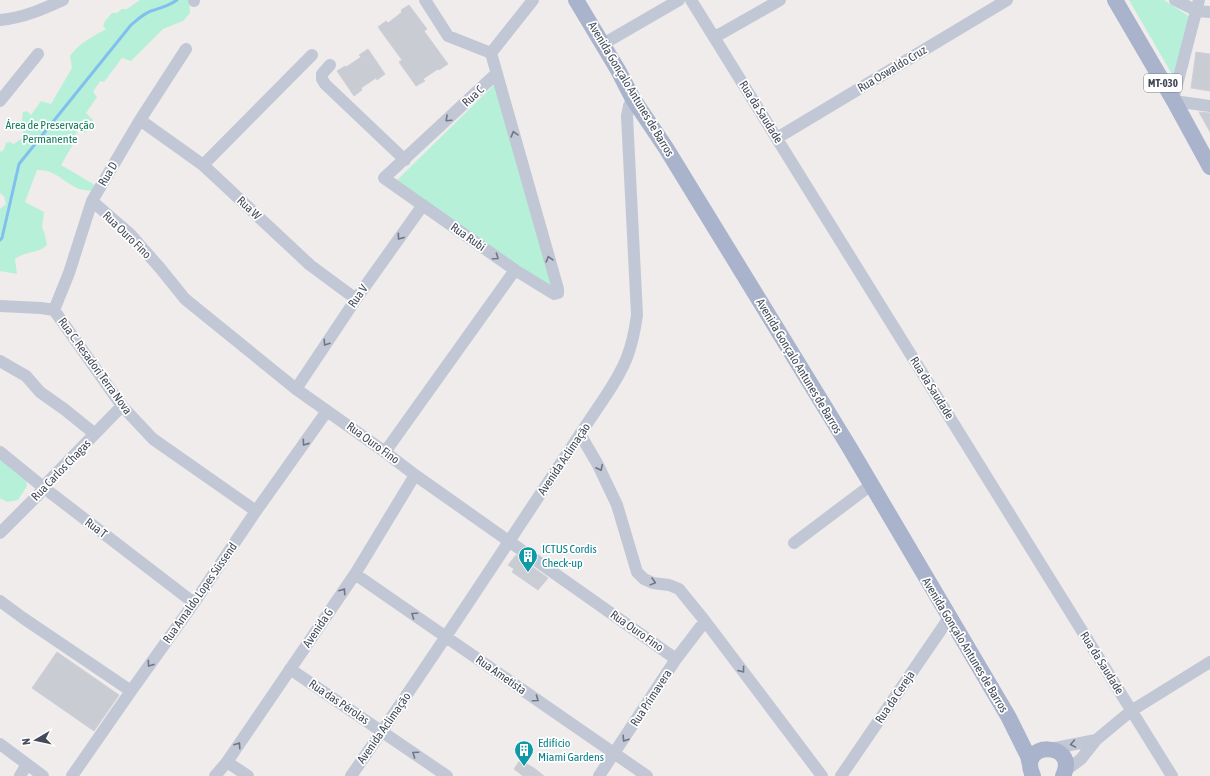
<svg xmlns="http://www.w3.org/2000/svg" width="1210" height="776" viewBox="0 0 1210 776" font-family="'Asap Condensed',sans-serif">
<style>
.green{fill:#b6f0d9}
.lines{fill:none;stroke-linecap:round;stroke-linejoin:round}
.stream{stroke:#81c0ee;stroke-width:3}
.building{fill:#caccd4;stroke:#cfd0d8}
.minor{stroke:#c1c7d4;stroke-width:12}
.major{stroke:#a9b4cc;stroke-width:16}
.oneway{stroke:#6f7684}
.labels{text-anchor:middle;stroke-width:3.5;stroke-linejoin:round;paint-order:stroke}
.shield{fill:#fff;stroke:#7b808b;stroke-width:1}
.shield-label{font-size:11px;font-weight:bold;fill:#434a59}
.street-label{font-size:12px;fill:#434a59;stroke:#fff}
.park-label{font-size:12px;fill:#137c5e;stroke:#fff}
.culture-label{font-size:12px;fill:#0d838f;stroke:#fff;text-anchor:start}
</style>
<rect width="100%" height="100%" fill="#efeceb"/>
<path class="green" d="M 140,0 L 189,0 L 190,13 L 183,21 L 163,29 L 131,61 L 122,58 L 104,82 L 100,81 L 93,92 L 97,97 L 86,113 L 93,120 L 85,133 L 78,128 L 72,146 L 61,165 L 95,185 L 93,191 C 88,190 81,190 77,188 C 63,181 54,169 37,170 L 25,202 L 44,212 L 42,227 L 45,235 L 47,245 C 38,254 25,251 15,259 L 17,274 L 0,271 L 0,209 L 6,204 L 4,196 L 0,193 L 0,151 L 2,152 L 5,147 L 6,143 L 10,142 L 14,144 L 25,136 L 21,128 L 23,112 L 27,111 L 31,115 L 41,101 L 51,104 L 72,68 L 70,56 C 79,43 92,37 106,29 L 103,26 L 105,21 L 112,13 L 117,13 L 122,9 L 127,9 Z
M 1129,0 L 1164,0 L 1190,17 L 1173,76 Z
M 496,83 L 555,290 L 395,182 Z
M 0,456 L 26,477 L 27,486 L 18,500 L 7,502 L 0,498 Z"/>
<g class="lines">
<path class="stream" d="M 0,240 L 2,238 L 19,164 L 131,25 C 137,20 143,14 151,11 C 162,7 167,7 177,0"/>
</g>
<path class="building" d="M 409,5 L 427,29 L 424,31 L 448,64 L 439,70 L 438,69 L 423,79 L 425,81 L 416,86 L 399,62 L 402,60 L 378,27 L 386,21 L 388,23 L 402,12 L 401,10 Z
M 368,49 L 385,74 L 377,80 L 376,78 L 361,88 L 362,90 L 354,96 L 337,71 L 345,66 L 346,67 L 361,57 L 359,55 Z
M 1196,52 L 1210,54 L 1210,91 L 1191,88 Z
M 1199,112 L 1210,113 L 1210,132 Z
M 516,555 L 548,578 L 538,590 L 512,572 L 514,569 L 508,565 Z
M 57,652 L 119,695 L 94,731 L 32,688 Z
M 520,760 L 534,768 L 544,776 L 523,776 L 514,769 Z"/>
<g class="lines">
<path class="minor" d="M 425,0 L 448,36 L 491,53
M 691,0 L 1172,776
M 1175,0 L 1197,11 L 1210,12
M 194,1 L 194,0
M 0,20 C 23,18 43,9 63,0
M 715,37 L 780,0
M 603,44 L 679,0
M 330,65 L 322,74 L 322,79 L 325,84 L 405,160
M 497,73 L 384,178 L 515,270 L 554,294 L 558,293 L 558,289 L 491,53 L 533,0
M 1173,100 L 1199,0
M 0,101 L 38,54
M 1174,101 L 1210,106
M 140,120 L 203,165 L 310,265 L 356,299
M 777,138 L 1007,0
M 203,165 L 312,55
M 92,201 L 130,234 L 160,268 L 185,299 L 296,389 L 385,452 L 415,475 L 676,659
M 0,306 L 41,308 L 54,310 L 122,406 L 153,439 L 256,511
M 54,310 L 69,273 L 92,201 L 140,120 L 186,49
M 0,361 L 26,376 L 40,392 L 64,409 L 95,434
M 296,389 L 356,299 L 423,205
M 580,434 L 598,465 L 617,505 L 637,572 L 644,579 L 653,583 L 669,585 L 679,589 L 705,621 L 822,776
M 0,452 L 43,487 L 194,603
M 385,452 L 515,270
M 0,533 L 39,494 L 43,487 L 122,406
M 794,543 L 871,485
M 355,574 L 647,776
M 0,601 L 23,618 L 131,691
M 290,669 L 447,776
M 0,744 L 43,776
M 1050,749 L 1096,740
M 227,762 L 248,776
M 1065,771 L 1081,759 L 1096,740 L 1131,711 L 1210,662
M 20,776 L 27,764
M 72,776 L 131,691 L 194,603 L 256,511 L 327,411
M 215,776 L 227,762 L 355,574 L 415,475
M 351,776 C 438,652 520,523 605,397 C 625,367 632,351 637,315 L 627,116 L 629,106 L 633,99
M 599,776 L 676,659 L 705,621
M 841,776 L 949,618"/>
<path class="major" d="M 576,0 L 618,70 L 633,99 L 666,148 L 848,445 L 1008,716 L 1028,756 L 1030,765
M 1115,0 L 1174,101 L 1210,167
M 1033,776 C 1016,740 1080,741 1063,776"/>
</g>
<defs><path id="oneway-chevron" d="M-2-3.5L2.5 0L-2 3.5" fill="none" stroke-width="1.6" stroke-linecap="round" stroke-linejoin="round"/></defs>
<g class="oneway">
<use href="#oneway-chevron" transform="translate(448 119) rotate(137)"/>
<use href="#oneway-chevron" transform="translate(514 134) rotate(-106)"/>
<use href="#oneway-chevron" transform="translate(400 237) rotate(126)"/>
<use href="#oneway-chevron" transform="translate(496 257) rotate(35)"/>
<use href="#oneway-chevron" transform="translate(549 259) rotate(-106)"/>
<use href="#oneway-chevron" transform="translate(326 343) rotate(124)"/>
<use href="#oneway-chevron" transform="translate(305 443) rotate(125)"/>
<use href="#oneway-chevron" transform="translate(600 468) rotate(64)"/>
<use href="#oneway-chevron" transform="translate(653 582) rotate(15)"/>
<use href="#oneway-chevron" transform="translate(343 591) rotate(-56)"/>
<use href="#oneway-chevron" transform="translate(414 615) rotate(-145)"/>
<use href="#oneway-chevron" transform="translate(150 664) rotate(126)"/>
<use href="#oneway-chevron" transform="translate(742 670) rotate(53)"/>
<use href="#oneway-chevron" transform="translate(536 699) rotate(35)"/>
<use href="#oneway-chevron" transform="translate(625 739) rotate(123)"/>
<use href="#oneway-chevron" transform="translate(1073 744) rotate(170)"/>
<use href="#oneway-chevron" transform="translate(238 745) rotate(-56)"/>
<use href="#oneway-chevron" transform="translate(415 754) rotate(-145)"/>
</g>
<defs>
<symbol id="building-pin" viewBox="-11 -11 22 30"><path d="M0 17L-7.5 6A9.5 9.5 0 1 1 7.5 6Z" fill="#0f9aa8" stroke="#fff"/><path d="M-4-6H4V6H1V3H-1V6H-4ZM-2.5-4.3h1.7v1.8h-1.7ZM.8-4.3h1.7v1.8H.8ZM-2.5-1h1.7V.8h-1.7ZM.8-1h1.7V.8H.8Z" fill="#fff"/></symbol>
</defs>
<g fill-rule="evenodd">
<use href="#building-pin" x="517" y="545" width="22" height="30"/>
<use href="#building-pin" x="513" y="739" width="22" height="30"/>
</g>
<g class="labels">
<rect class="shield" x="1144" y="74" width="38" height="18" rx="3"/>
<g class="shield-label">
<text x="1163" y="87">MT-030</text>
</g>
<g class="street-label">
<text transform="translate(892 69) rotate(-31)" y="4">Rua Oswaldo Cruz</text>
<text transform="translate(631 89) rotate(59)" y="4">Avenida Gonçalo Antunes de Barros</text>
<text transform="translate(473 96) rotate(-43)" y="4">Rua C</text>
<text transform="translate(761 112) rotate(58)" y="4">Rua da Saudade</text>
<text transform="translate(108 174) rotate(-59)" y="4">Rua D</text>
<text transform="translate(249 208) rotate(43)" y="4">Rua W</text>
<text transform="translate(127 235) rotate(44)" y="4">Rua Ouro Fino</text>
<text transform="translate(468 237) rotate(35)" y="4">Rua Rubi</text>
<text transform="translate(358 296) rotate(-55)" y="4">Rua V</text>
<text transform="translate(95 366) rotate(54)" y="4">Rua C. Resadori Terra Nova</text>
<text transform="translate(799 366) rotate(59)" y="4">Avenida Gonçalo Antunes de Barros</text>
<text transform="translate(932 388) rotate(58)" y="4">Rua da Saudade</text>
<text transform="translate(373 443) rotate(36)" y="4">Rua Ouro Fino</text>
<text transform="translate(564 459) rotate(-56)" y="4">Avenida Aclimação</text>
<text transform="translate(61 470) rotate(-46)" y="4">Rua Carlos Chagas</text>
<text transform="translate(96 528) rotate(37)" y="4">Rua T</text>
<text transform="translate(200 593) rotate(-55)" y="4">Rua Arnaldo Lopes Süssend</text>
<text transform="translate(318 628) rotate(-56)" y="4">Avenida G</text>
<text transform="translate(637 631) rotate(35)" y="4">Rua Ouro Fino</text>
<text transform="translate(965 645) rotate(59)" y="4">Avenida Gonçalo Antunes de Barros</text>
<text transform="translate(1102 663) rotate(58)" y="4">Rua da Saudade</text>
<text transform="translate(501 675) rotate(35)" y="4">Rua Ametista</text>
<text transform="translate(895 697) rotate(-56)" y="4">Rua da Cereja</text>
<text transform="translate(651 698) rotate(-57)" y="4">Rua Primavera</text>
<text transform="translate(339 702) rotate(34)" y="4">Rua das Pérolas</text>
<text transform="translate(384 728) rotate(-55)" y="4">Avenida Aclimação</text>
</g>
<g class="park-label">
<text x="50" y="129">Área de Preservação<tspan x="50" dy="14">Permanente</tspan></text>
</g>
<g class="culture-label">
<text x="542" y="553">ICTUS Cordis<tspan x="542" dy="14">Check-up</tspan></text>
<text x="538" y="747">Edifício<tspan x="538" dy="14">Miami Gardens</tspan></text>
</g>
</g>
<g transform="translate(36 740) rotate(261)" stroke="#ffffff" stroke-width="3" paint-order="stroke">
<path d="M0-3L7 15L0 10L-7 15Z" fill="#434a59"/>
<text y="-6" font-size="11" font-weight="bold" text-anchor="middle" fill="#434a59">N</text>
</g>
</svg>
